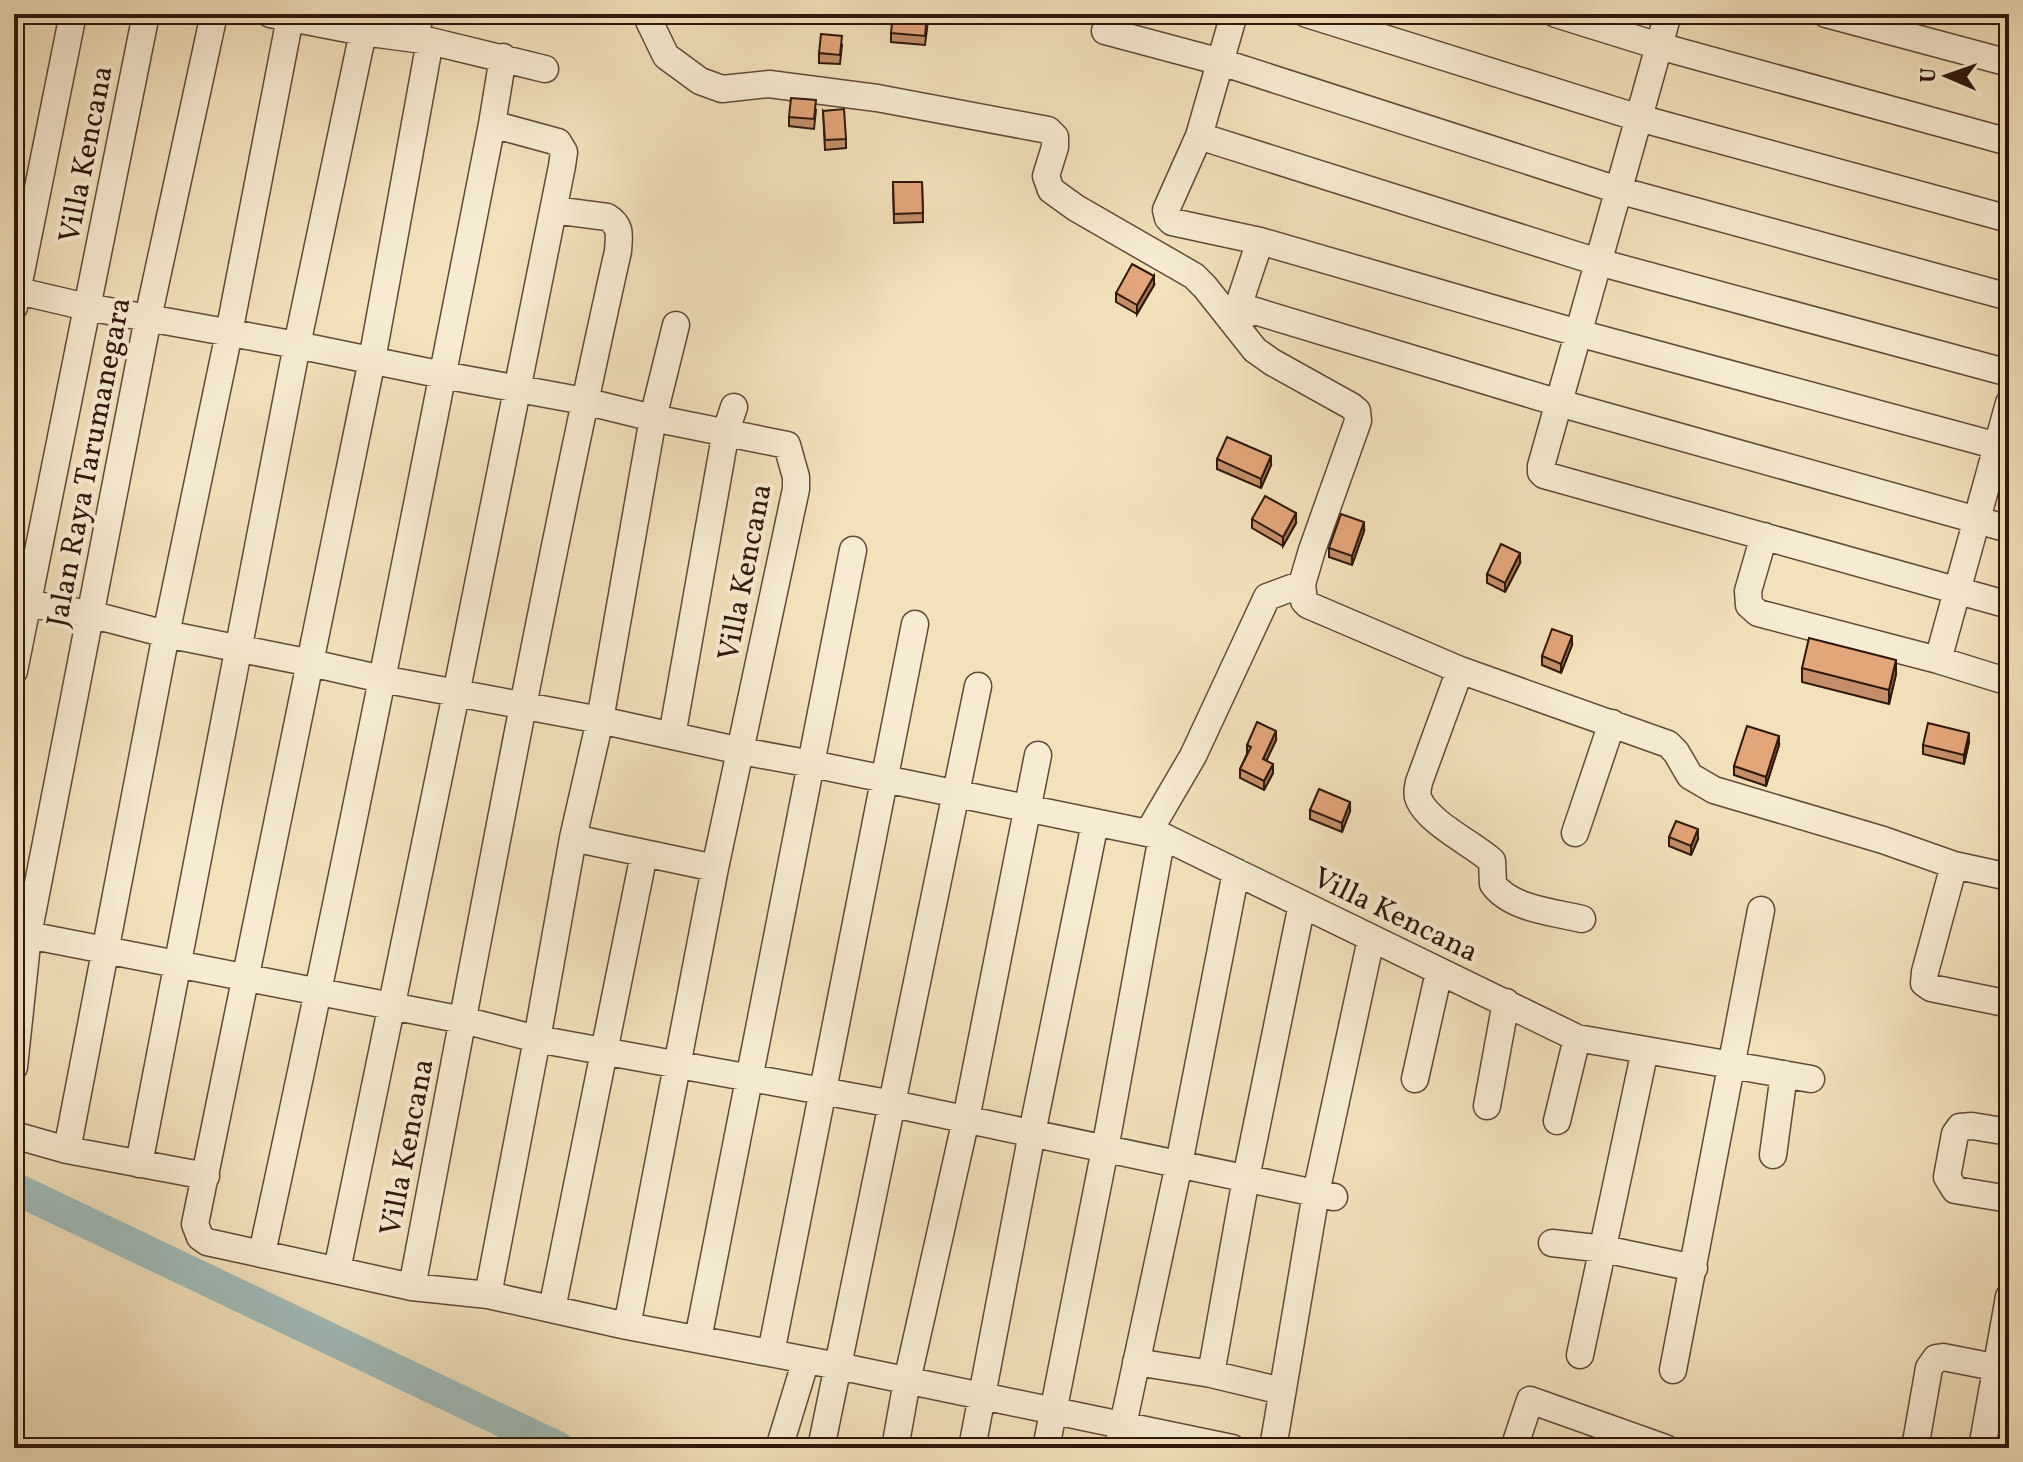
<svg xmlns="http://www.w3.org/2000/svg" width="2023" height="1462" viewBox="0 0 2023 1462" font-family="Vollkorn,serif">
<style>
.water{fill:#9fbcba;stroke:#727a75;stroke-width:2}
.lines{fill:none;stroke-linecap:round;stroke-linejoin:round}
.river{stroke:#9fbcba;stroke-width:32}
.minor-casing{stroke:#604a39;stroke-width:29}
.minor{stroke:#f7ecd3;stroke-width:26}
.wall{fill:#c38e69;stroke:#2f170d;stroke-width:2}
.shaded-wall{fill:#9f7455;stroke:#2f170d;stroke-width:2}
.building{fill:#e3a57a;stroke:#2f170d;stroke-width:2}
.labels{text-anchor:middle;stroke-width:8;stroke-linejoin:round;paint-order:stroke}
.street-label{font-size:30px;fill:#2f170d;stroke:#f7ecd3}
</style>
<rect width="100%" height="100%" fill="#f2e2bc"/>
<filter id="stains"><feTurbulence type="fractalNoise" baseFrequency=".0025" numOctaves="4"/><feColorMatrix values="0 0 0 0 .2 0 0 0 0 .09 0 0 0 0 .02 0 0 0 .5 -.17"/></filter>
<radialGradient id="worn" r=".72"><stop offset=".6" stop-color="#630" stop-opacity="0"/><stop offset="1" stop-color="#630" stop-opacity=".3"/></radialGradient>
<path class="water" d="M 14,1178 L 68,1204 L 63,1222 L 14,1198 Z"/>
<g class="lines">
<path class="river" d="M 14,1188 L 559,1448"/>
<defs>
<path id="minor" d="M 270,14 L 363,32 L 430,41 L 545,69
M 649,14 L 649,21 L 666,56 L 700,81 L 722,89 L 769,84 L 877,98 L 1048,130 L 1055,137 L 1055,147 L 1046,176 L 1051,190 L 1076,208 L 1194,276 L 1205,287 L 1255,350 L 1272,362 L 1351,406 L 1357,411 L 1358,421 L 1312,550 L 1302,584 L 1304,601 L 1308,605 L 1460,670 L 1668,744 L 1676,752 L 1690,776 L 1714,790 L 1883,840 L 1954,865 L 2009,877
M 1234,14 L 1199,136 L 1166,210 L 1168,218 L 1172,222 L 1260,241 L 1578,333 L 2009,449
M 1307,14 L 1639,118 L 2009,219
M 1556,14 L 1659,46 L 2009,142
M 1668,14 L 1541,466 L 1541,472 L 1544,475 L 2009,605
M 1826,14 L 2009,63
M 1105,31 L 1221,62 L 1618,190 L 2009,297
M 415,39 L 420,14
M 430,41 L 372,360 L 195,1224 L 200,1237 L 207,1242 L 412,1287 L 488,1295 L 627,1326 L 838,1366 L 1232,1448
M 1199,136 L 1598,262 L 2009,373
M 14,290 L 87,307 L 297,345 L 443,375 L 584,401 L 653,418 L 787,445 L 796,477 L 796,489 L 715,868 L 627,1326
M 1241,305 L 1245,308 L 1559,403 L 2009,529
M 14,307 L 73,14
M 1242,319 L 1241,298 L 1260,241
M 1764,536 L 1748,591 L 1749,605 L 1758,613 L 1938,660 L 2009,682
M 14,601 L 90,614 L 166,634 L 311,663 L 382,679 L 600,720 L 741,751 L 812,764 L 1162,836 L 1577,1038 L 1811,1079
M 1938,660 L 2009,403
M 1460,670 L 1419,782 C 1418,788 1416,794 1419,800 C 1429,823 1473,844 1492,861 L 1493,884 C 1511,909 1553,912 1582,919
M 14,671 L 146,14
M 672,736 L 726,431 L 734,407
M 1148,833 L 1193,756 L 1267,597 L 1302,584
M 1575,833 L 1612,723
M 573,838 L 715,868
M 1954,865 L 1925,972 L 1924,983 L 1931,988 L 2000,1002
M 14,931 L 28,935 L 463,1020 L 537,1039 L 893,1104 L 1334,1197
M 14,1067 L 28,935 L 148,318 L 214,14
M 1415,1079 L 1439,972
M 1487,1106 L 1506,1002
M 1557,1121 L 1577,1038
M 2009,1132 L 1972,1126 L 1960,1127 L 1955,1134 L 1947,1177 L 1955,1190 L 2009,1199
M 14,1135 L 67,1150 L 206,1176
M 67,1150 L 166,634 L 229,333 L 290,18
M 1773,1155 L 1784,1074
M 139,1164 L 297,345 L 363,32
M 1552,1243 L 1604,1249 L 1694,1268
M 262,1253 C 344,878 418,501 492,124 L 503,57
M 337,1270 L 456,694 L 562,166 L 564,152 L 558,142 L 492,124
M 412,1287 C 478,941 541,594 618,251 C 619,236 622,226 607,217 L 554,210
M 488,1295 L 537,1039 L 573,838 L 600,720 L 653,418 L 676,325
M 552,1309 L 644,854
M 698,1339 L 853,550
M 771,1353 L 915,624
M 1580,1355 L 1645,1050
M 1136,1362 L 1211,1374 L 1282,1391
M 1673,1370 L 1761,910
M 1211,1374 L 1246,1178 L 1302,904
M 779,1448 L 806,1360
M 821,1448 L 978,686
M 895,1448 L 907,1381 L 966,1119 L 1038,755
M 972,1448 L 1032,1133 L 1095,823
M 1046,1448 L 1105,1149 L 1162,836
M 1118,1448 L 1179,1164 L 1236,872
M 1273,1448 L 1316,1193 L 1371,939
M 1514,1448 L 1530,1400 L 1665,1448
M 1915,1448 L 1929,1368 L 1936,1358 L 1943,1357 L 2009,1370
M 1982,1448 L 2009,1297"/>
</defs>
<use href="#minor" class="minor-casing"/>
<use href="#minor" class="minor"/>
</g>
<path class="wall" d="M 928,21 L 925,45 L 891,42 L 891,33 Z
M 842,45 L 840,64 L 819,63 L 819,53 Z
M 816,110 L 814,129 L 789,126 L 789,117 Z
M 823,111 L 846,139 L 846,148 L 825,150 Z
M 893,182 L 922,182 L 923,222 L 894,223 Z
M 1154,285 L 1137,314 L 1116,302 L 1116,293 Z
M 1217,459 L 1271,465 L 1261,488 L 1217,469 Z
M 1252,519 L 1296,523 L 1283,546 L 1252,528 Z
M 1364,531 L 1352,565 L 1329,557 L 1329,548 Z
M 1520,563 L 1505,592 L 1487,583 L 1487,574 Z
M 1572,645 L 1561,673 L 1542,665 L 1542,656 Z
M 1802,668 L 1896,674 L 1889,704 L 1802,682 Z
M 1276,740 L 1266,761 L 1273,773 L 1264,790 L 1240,778 L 1240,769 L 1247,754 L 1247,745 Z
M 1969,742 L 1964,764 L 1923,754 L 1923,745 Z
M 1779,745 L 1766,786 L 1734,775 L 1734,766 Z
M 1310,810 L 1350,811 L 1342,832 L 1310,819 Z
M 1669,837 L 1698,839 L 1691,855 L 1669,846 Z"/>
<path class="shaded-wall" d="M 1154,276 L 1154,285 L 1137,314 L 1137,305 Z
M 1271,456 L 1271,465 L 1261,488 L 1261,479 Z
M 1296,513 L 1296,523 L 1283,546 L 1283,537 Z
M 1364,522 L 1364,531 L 1352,565 L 1352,556 Z
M 1520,553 L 1520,563 L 1505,592 L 1505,583 Z
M 1572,636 L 1572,645 L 1561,673 L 1561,664 Z
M 1896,660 L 1896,674 L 1889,704 L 1889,690 Z
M 1276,731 L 1276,740 L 1263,768 L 1263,759 Z
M 1969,733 L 1969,742 L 1964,764 L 1964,755 Z
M 1779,736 L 1779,745 L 1766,786 L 1766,777 Z
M 1273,764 L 1273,773 L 1264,790 L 1264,781 Z
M 1350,802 L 1350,811 L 1342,832 L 1342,823 Z
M 1698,829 L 1698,839 L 1691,855 L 1691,846 Z"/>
<path class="building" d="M 893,14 L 927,14 L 925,36 L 891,33 Z
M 821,34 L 842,36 L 840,55 L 819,53 Z
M 791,98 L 816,100 L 814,119 L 789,117 Z
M 844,109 L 846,139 L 825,140 L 823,111 Z
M 893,182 L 922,182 L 923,213 L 894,214 Z
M 1132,264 L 1154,276 L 1137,305 L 1116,293 Z
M 1227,437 L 1271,456 L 1261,479 L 1217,459 Z
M 1265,496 L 1296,513 L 1283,537 L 1252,519 Z
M 1341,514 L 1364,522 L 1352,556 L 1329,548 Z
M 1501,544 L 1520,553 L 1505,583 L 1487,574 Z
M 1552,629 L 1572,636 L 1561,664 L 1542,656 Z
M 1809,638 L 1896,660 L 1889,690 L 1802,668 Z
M 1257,722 L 1276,731 L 1263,759 L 1273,764 L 1264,781 L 1240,769 L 1251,747 L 1247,745 Z
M 1928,723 L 1969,733 L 1964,755 L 1923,745 Z
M 1747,726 L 1779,736 L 1766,777 L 1734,766 Z
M 1319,789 L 1350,802 L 1342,823 L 1310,810 Z
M 1676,821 L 1698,829 L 1691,846 L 1669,837 Z"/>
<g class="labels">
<g class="street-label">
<text transform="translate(85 154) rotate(-79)" y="10">Villa Kencana</text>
<text transform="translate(88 462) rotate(-79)" y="10">Jalan Raya Tarumanegara</text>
<text transform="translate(744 572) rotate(-79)" y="10">Villa Kencana</text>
<text transform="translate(1396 914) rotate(26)" y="10">Villa Kencana</text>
<text transform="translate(406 1147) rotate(-79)" y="10">Villa Kencana</text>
</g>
</g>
<rect width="2023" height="1462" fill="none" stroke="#f2e2bc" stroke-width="48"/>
<rect x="16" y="16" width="1991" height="1430" fill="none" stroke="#2f170d" stroke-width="4"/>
<rect x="24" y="24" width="1975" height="1414" fill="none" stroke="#2f170d" stroke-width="2"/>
<g transform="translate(1947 76) rotate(272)" stroke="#f7ecd3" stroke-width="6" paint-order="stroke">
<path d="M0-6L14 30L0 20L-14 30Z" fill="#2f170d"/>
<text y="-12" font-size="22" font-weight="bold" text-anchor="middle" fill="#2f170d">U</text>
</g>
<rect width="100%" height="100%" filter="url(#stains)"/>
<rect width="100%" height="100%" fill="url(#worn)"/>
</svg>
